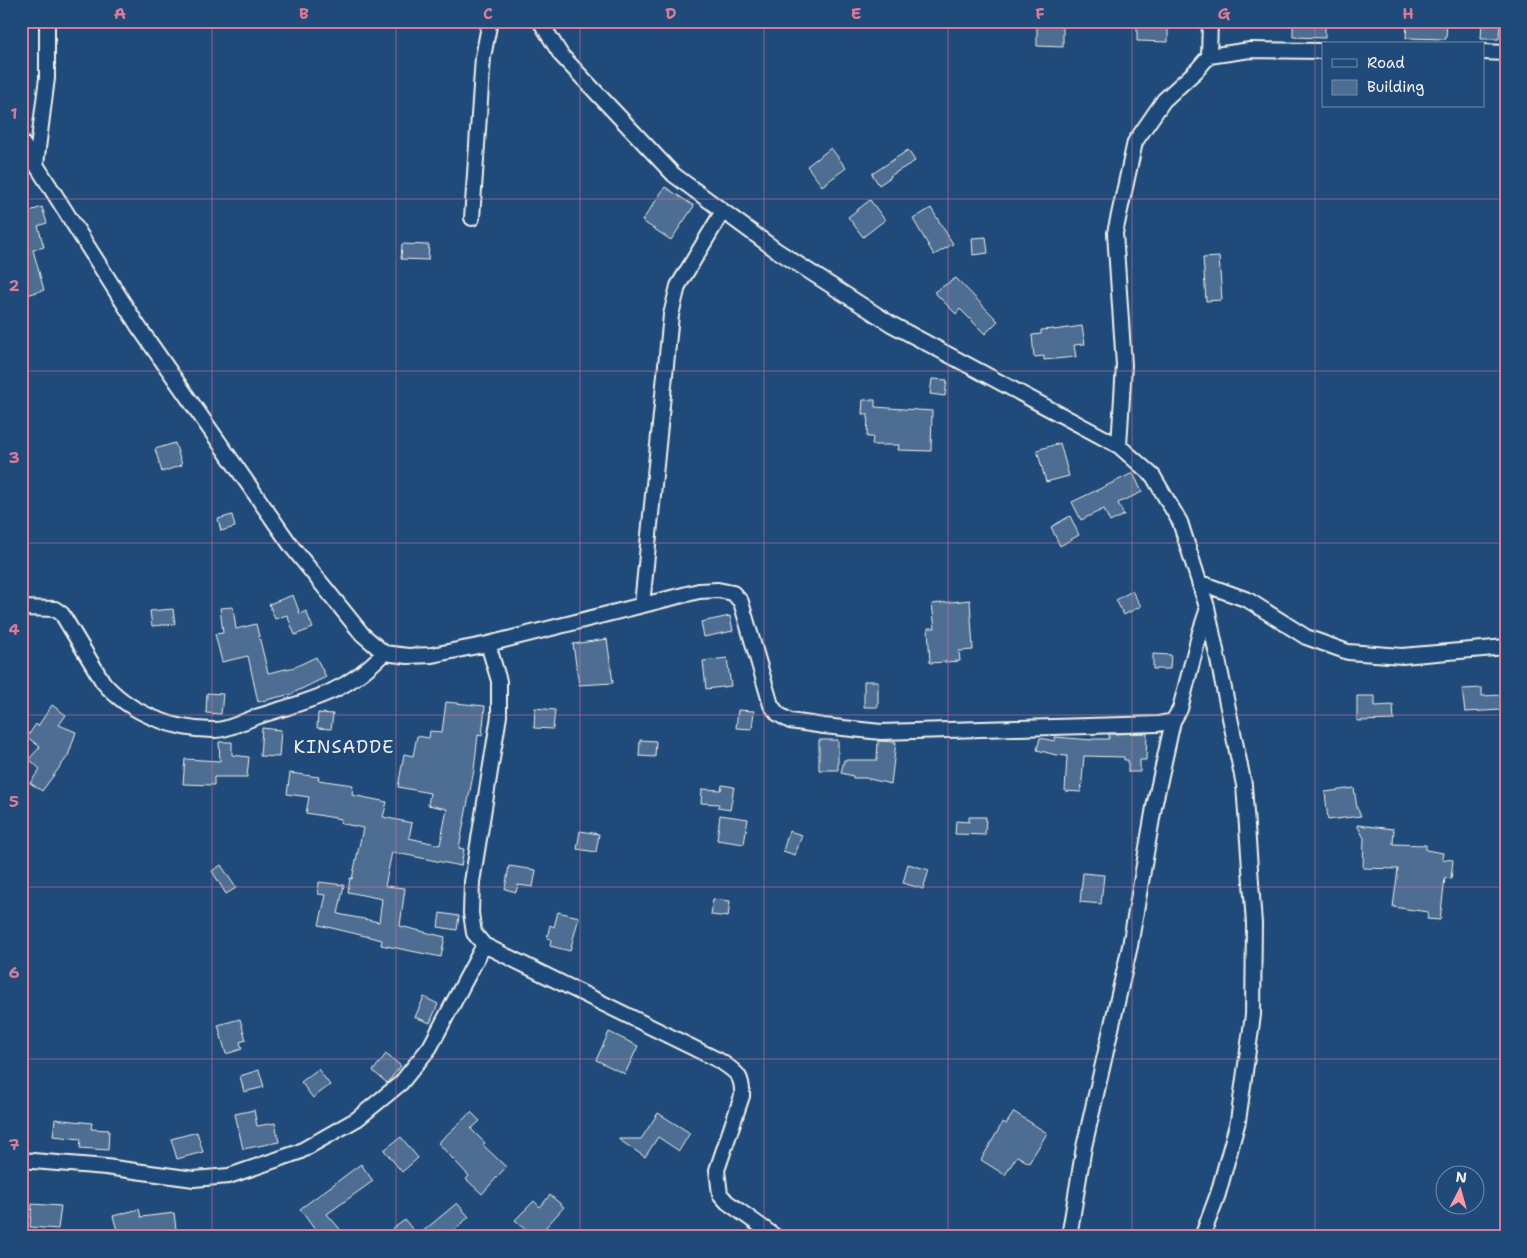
<svg xmlns="http://www.w3.org/2000/svg" width="1527" height="1258" viewBox="0 0 1527 1258" font-family="'Shantell Sans',sans-serif">
<style>
.building{fill:#4d6e92;stroke:#f4f1e8}
.lines{fill:none;stroke-linecap:round;stroke-linejoin:round}
.street-casing{stroke:#f4f1e8;stroke-width:18}
.street{stroke:#1f4a7a;stroke-width:14}
.grid{fill:none;stroke:#d87a9a;stroke-width:1;stroke-opacity:0.55}
.labels{text-anchor:middle;stroke-width:4;stroke-linejoin:round;paint-order:stroke}
.quarter-label{font-size:18px;letter-spacing:1px;fill:#f4f1e8;stroke:#1f4a7a}
.neatline{fill:none;stroke:#d87a9a;stroke-width:2}
.grid-label{font-size:16px;text-anchor:middle;font-weight:bold;fill:#d87a9a}
</style>
<rect width="100%" height="100%" fill="#1f4a7a"/>
<filter id="ink" filterUnits="userSpaceOnUse"><feTurbulence type="fractalNoise" baseFrequency=".02" numOctaves="2"/><feDisplacementMap in="SourceGraphic" scale="10" xChannelSelector="R" yChannelSelector="G"/><feConvolveMatrix kernelMatrix="1 2 1 2 8 2 1 2 1" color-interpolation-filters="sRGB"/></filter>
<g filter="url(#ink)">
<path class="building" d="M 1037,21 L 1063,21 L 1063,47 L 1037,46 Z
M 1137,21 L 1168,21 L 1168,42 L 1137,41 Z
M 1293,21 L 1325,21 L 1325,38 L 1293,37 Z
M 1407,21 L 1447,21 L 1446,39 L 1406,38 Z
M 1482,21 L 1500,21 L 1499,39 L 1481,39 Z
M 831,148 L 846,168 L 822,186 L 807,166 Z
M 908,150 L 915,161 L 890,176 L 891,177 L 879,185 L 872,174 Z
M 665,187 L 694,206 L 671,240 L 642,221 Z
M 870,200 L 885,220 L 863,237 L 848,217 Z
M 42,207 L 47,223 L 38,226 L 44,247 L 33,250 L 44,290 L 27,295 L 21,274 L 21,214 Z
M 931,208 L 953,244 L 934,255 L 913,219 Z
M 986,237 L 988,253 L 973,255 L 972,238 Z
M 402,244 L 429,245 L 428,260 L 401,259 Z
M 1219,257 L 1222,300 L 1206,301 L 1203,258 Z
M 956,278 L 998,321 L 985,334 L 960,309 L 956,314 L 934,292 Z
M 1082,326 L 1085,344 L 1074,345 L 1076,357 L 1044,360 L 1044,356 L 1034,357 L 1032,335 L 1041,334 L 1041,330 L 1054,329 L 1054,330 Z
M 932,379 L 947,380 L 945,396 L 930,394 Z
M 863,400 L 875,400 L 875,407 L 932,411 L 931,451 L 898,450 L 899,445 L 872,445 L 873,437 L 867,437 L 868,414 L 862,414 Z
M 175,443 L 182,465 L 162,472 L 155,449 Z
M 1060,443 L 1069,476 L 1046,482 L 1037,450 Z
M 1133,473 L 1142,492 L 1118,503 L 1124,515 L 1110,522 L 1104,509 L 1081,520 L 1072,502 Z
M 232,515 L 235,527 L 221,531 L 218,519 Z
M 1070,516 L 1079,535 L 1060,546 L 1051,527 Z
M 1132,591 L 1141,606 L 1124,615 L 1116,600 Z
M 293,595 L 300,614 L 306,611 L 313,628 L 295,635 L 287,615 L 275,619 L 269,604 Z
M 970,600 L 973,650 L 959,651 L 960,661 L 930,663 L 928,628 L 935,628 L 932,604 Z
M 233,607 L 236,629 L 256,624 L 268,673 L 295,667 L 316,657 L 326,677 L 291,694 L 258,702 L 248,656 L 222,662 L 215,634 L 223,633 L 220,608 Z
M 173,609 L 175,624 L 152,626 L 150,611 Z
M 730,616 L 733,631 L 704,637 L 701,622 Z
M 607,639 L 613,683 L 579,685 L 573,644 Z
M 1153,654 L 1171,655 L 1170,669 L 1153,669 Z
M 727,658 L 731,686 L 706,689 L 703,661 Z
M 864,681 L 878,681 L 878,707 L 864,707 Z
M 1482,688 L 1482,696 L 1502,695 L 1502,710 L 1465,712 L 1462,689 Z
M 207,693 L 223,694 L 221,714 L 206,713 Z
M 1357,696 L 1375,696 L 1375,706 L 1393,705 L 1394,720 L 1357,721 Z
M 446,702 L 485,706 L 482,736 L 478,735 L 474,770 L 459,848 L 464,849 L 461,866 L 392,852 L 385,886 L 405,888 L 400,926 L 445,937 L 441,957 L 381,945 L 382,940 L 319,925 L 326,895 L 318,894 L 319,882 L 344,885 L 338,914 L 379,922 L 382,899 L 348,892 L 350,878 L 352,879 L 363,828 L 340,823 L 341,819 L 306,813 L 309,797 L 287,794 L 290,773 L 319,777 L 318,780 L 353,785 L 352,795 L 387,802 L 383,817 L 412,823 L 409,838 L 440,845 L 447,809 L 428,805 L 430,793 L 398,787 L 404,754 L 413,756 L 417,736 L 429,738 L 430,731 L 442,732 Z
M 52,705 L 66,715 L 59,725 L 76,732 L 68,756 L 42,791 L 30,783 L 40,769 L 29,759 L 40,747 L 27,737 L 36,724 L 38,726 Z
M 535,708 L 555,710 L 553,729 L 534,728 Z
M 738,710 L 754,711 L 752,729 L 736,728 Z
M 318,713 L 333,714 L 331,729 L 317,728 Z
M 262,728 L 281,730 L 279,757 L 260,756 Z
M 1147,733 L 1146,760 L 1140,760 L 1140,772 L 1128,772 L 1128,760 L 1124,760 L 1124,757 L 1084,756 L 1081,792 L 1065,791 L 1067,756 L 1056,755 L 1037,750 L 1040,738 L 1055,741 L 1055,737 L 1092,740 L 1092,739 L 1109,739 L 1109,734 Z
M 640,740 L 656,741 L 655,757 L 639,756 Z
M 819,740 L 838,740 L 838,770 L 819,770 Z
M 878,741 L 896,742 L 891,784 L 865,778 L 853,778 L 853,776 L 841,773 L 844,760 L 877,760 Z
M 219,742 L 232,742 L 232,755 L 249,757 L 247,777 L 214,777 L 214,785 L 183,784 L 185,759 L 220,761 Z
M 722,785 L 734,787 L 730,810 L 718,808 L 719,804 L 701,803 L 702,789 L 721,790 Z
M 1354,788 L 1357,808 L 1361,816 L 1328,820 L 1325,792 Z
M 720,815 L 748,819 L 744,844 L 717,840 Z
M 969,817 L 986,817 L 985,835 L 955,834 L 956,821 L 969,822 Z
M 1357,825 L 1394,829 L 1393,844 L 1426,845 L 1426,850 L 1443,853 L 1442,859 L 1453,860 L 1451,879 L 1445,878 L 1440,920 L 1427,919 L 1428,912 L 1393,907 L 1398,869 L 1363,868 L 1364,838 Z
M 580,831 L 599,834 L 596,852 L 577,849 Z
M 789,831 L 802,835 L 795,855 L 783,851 Z
M 908,864 L 929,870 L 923,889 L 903,883 Z
M 221,865 L 236,888 L 226,894 L 212,871 Z
M 509,866 L 536,870 L 533,887 L 518,885 L 516,892 L 505,889 Z
M 1083,873 L 1104,875 L 1101,904 L 1080,902 Z
M 713,899 L 730,901 L 728,917 L 711,915 Z
M 558,912 L 579,917 L 570,951 L 550,946 L 551,939 L 547,938 L 550,925 L 554,927 Z
M 440,913 L 459,916 L 457,930 L 438,927 Z
M 424,997 L 438,1004 L 430,1023 L 415,1017 Z
M 240,1019 L 246,1040 L 240,1042 L 242,1049 L 226,1054 L 218,1025 Z
M 609,1032 L 638,1046 L 625,1074 L 596,1060 Z
M 386,1054 L 401,1066 L 387,1083 L 373,1071 Z
M 318,1069 L 330,1085 L 313,1098 L 301,1082 Z
M 259,1070 L 264,1087 L 244,1092 L 240,1076 Z
M 254,1110 L 257,1126 L 275,1123 L 279,1142 L 243,1149 L 235,1114 Z
M 471,1112 L 480,1121 L 471,1129 L 485,1143 L 483,1145 L 506,1167 L 482,1194 L 466,1179 L 469,1176 L 438,1143 Z
M 1014,1112 L 1047,1133 L 1029,1163 L 1017,1156 L 1005,1175 L 981,1160 L 1003,1122 L 1006,1124 Z
M 658,1113 L 690,1133 L 679,1151 L 658,1137 L 645,1157 L 618,1139 L 641,1139 Z
M 55,1119 L 92,1123 L 91,1129 L 109,1130 L 108,1150 L 80,1148 L 81,1139 L 53,1136 Z
M 197,1132 L 203,1152 L 177,1159 L 171,1139 Z
M 401,1137 L 418,1158 L 402,1172 L 384,1150 Z
M 361,1164 L 373,1181 L 327,1214 L 339,1228 L 343,1237 L 320,1237 L 300,1209 Z
M 550,1195 L 564,1207 L 537,1237 L 533,1237 L 515,1220 L 534,1201 L 540,1207 Z
M 457,1203 L 469,1217 L 446,1237 L 416,1237 Z
M 32,1204 L 61,1206 L 58,1229 L 30,1227 Z
M 139,1209 L 141,1217 L 174,1213 L 177,1237 L 119,1237 L 113,1216 Z
M 405,1220 L 413,1230 L 404,1237 L 381,1237 Z"/>
<g class="lines">
<defs>
<path id="street" d="M 540,21 L 561,55 L 674,175 L 776,250 L 891,324 L 1119,446 L 1153,476 L 1180,522 L 1207,607 L 1244,785 L 1254,924 L 1253,1015 L 1238,1121 L 1218,1194 L 1202,1237
M 1483,52 L 1506,53
M 1209,56 L 1210,21
M 21,141 L 138,326 L 292,547 L 362,634 L 384,653 L 408,656 L 432,655 L 488,644 L 699,591 L 718,590 L 733,593 L 741,602 L 771,705 L 778,714 L 790,721 L 824,726 L 881,732 L 1158,724 L 1173,721
M 36,164 L 47,78 L 47,21
M 472,218 L 483,57 L 490,21
M 1119,446 L 1124,365 L 1115,233 L 1135,142 L 1164,100 L 1197,70 L 1209,56 L 1250,50 L 1323,51
M 1201,583 L 1248,600 L 1306,637 L 1348,652 L 1402,656 L 1506,647
M 642,605 L 671,315 L 678,286 L 723,211
M 21,608 L 55,609 L 62,614 L 103,682 C 129,713 175,731 216,730 C 228,730 244,721 256,717 C 280,709 309,702 332,691 C 352,682 369,668 384,653
M 488,644 L 499,681 L 499,716 L 472,882 L 471,913 L 474,933 L 484,945 L 720,1061 C 736,1072 743,1075 742,1096 L 717,1170 L 720,1194 L 727,1202 L 776,1237
M 21,1160 L 106,1167 L 194,1179 L 229,1176 L 299,1152 L 357,1119 L 401,1083 L 430,1047 L 484,945
M 1069,1237 L 1084,1147 L 1130,946 L 1154,807 L 1173,721 L 1180,709 L 1200,632 L 1207,611"/>
</defs>
<use href="#street" class="street-casing"/>
<use href="#street" class="street"/>
</g>
</g>
<path class="grid" d="M 212,21 L 212,1237M 396,21 L 396,1237M 580,21 L 580,1237M 764,21 L 764,1237M 948,21 L 948,1237M 1132,21 L 1132,1237M 1315,21 L 1315,1237M 21,199 L 1506,199M 21,371 L 1506,371M 21,543 L 1506,543M 21,715 L 1506,715M 21,887 L 1506,887M 21,1059 L 1506,1059"/>
<g class="labels">
<g class="quarter-label">
<text x="344" y="753">KINSADDE</text>
</g>
</g>
<rect width="1527" height="1258" fill="none" stroke="#1f4a7a" stroke-width="55"/>
<rect x="1322" y="42" width="162" height="65" fill="#1f4a7a" stroke="#748da6"/>
<rect x="1332" y="59" width="25" height="8" fill="#1f4a7a" stroke="#748da6"/>
<text x="1367" y="68" font-size="15" fill="#f4f1e8">Road</text>
<rect x="1332" y="80" width="25" height="15" fill="#4d6e92" stroke="#748da6"/>
<text x="1367" y="92" font-size="15" fill="#f4f1e8">Building</text>
<g transform="translate(1460 1190) rotate(6)"><circle r="24" fill="#1f4a7a" stroke="#748da6"/>
<path d="M0-4L9 19L0 12L-9 19Z" fill="#ff9aa2"/>
<text y="-8" font-size="14" font-weight="bold" text-anchor="middle" fill="#f4f1e8">N</text>
</g>
<rect x="28" y="28" width="1472" height="1202" class="neatline"/>
<g class="grid-label">
<text x="120" y="19">A</text>
<text x="304" y="19">B</text>
<text x="488" y="19">C</text>
<text x="671" y="19">D</text>
<text x="856" y="19">E</text>
<text x="1040" y="19">F</text>
<text x="1224" y="19">G</text>
<text x="1408" y="19">H</text>
<text x="14" y="119">1</text>
<text x="14" y="291">2</text>
<text x="14" y="463">3</text>
<text x="14" y="635">4</text>
<text x="14" y="807">5</text>
<text x="14" y="978">6</text>
<text x="14" y="1150">7</text>
</g>
</svg>
